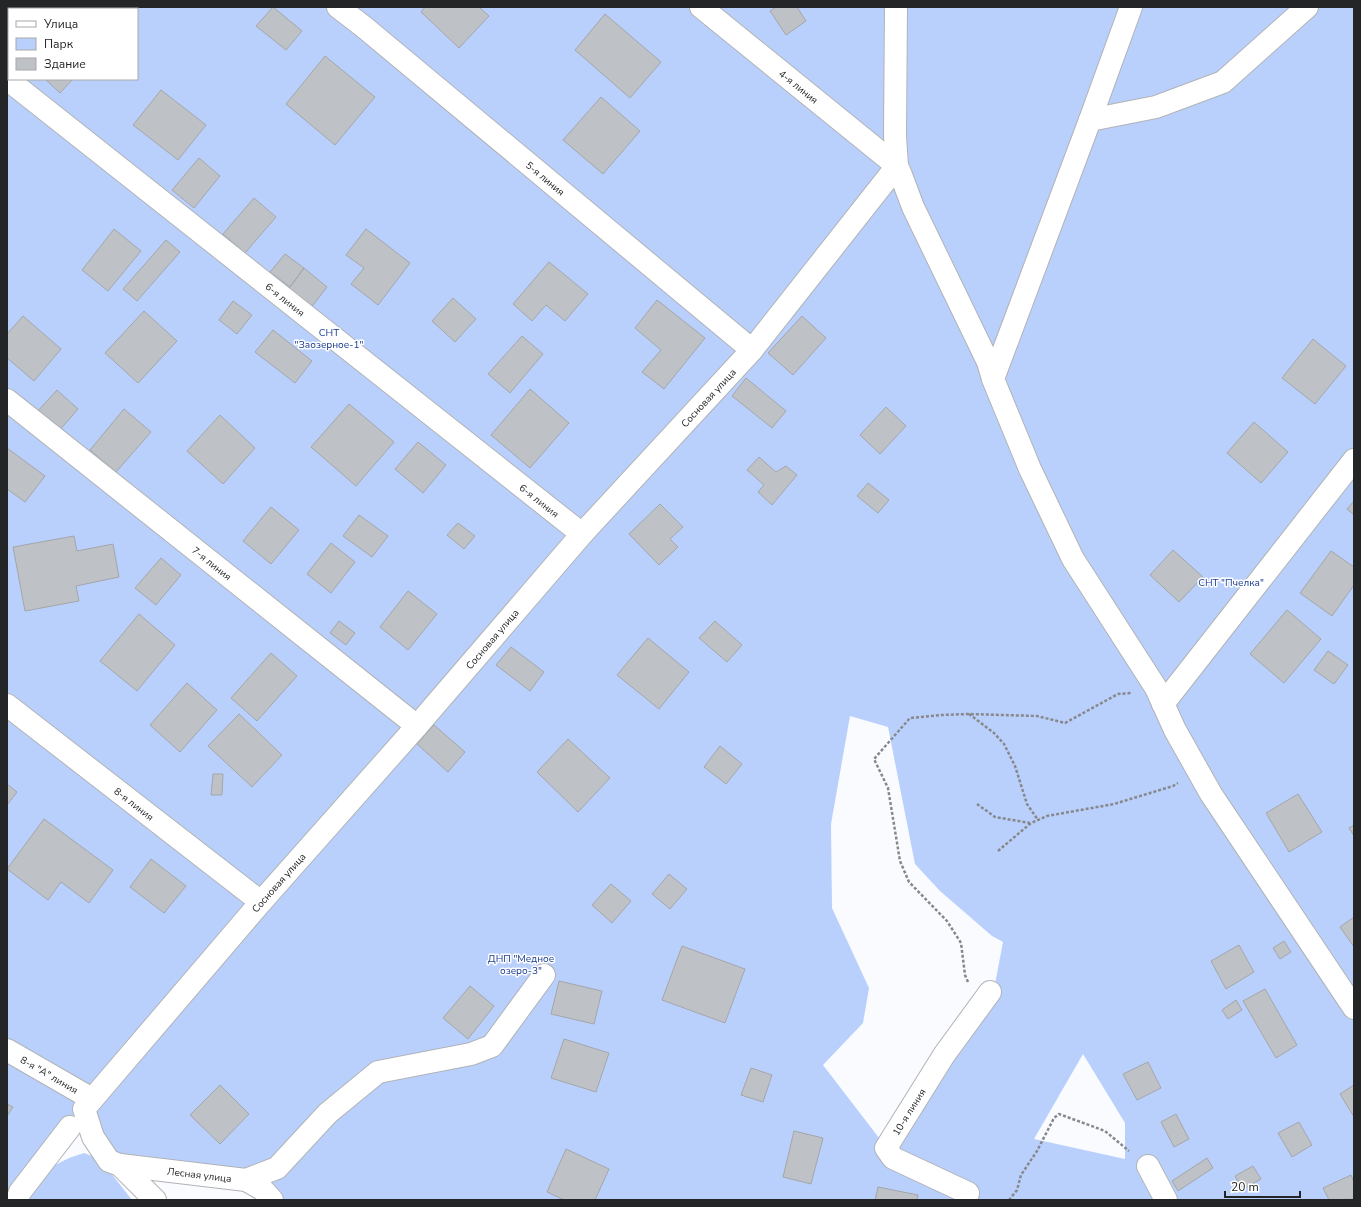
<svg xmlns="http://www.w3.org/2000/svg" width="1361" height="1207" viewBox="0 0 1361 1207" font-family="'Nunito Sans',sans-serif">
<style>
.green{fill:#bad0fc;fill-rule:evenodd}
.building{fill:#bec1c6;stroke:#a3a6aa}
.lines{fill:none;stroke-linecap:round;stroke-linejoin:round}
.minor-casing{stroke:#b0b3b7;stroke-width:24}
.path{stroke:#87888b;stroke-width:2.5;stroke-dasharray:3 2;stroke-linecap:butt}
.minor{stroke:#fff;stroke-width:22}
.labels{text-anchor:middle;stroke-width:3;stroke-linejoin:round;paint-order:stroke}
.street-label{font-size:10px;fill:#242526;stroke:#fff}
.park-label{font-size:10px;fill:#163a8e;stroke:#fff}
</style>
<rect width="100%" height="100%" fill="#f9fbff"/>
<path class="green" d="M 7,7 L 1354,7 L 1354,1200 L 272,1200 L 262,1189 L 109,1161 L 84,1109 L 7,1200 ZM 9,9 L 137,9 L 137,79 L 9,79 ZM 850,716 L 888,727 L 915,864 L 940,891 L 992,936 L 1003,942 L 995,984 L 886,1147 L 823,1065 L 863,1023 L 869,988 L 832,908 L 831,824 ZM 1083,1054 L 1125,1123 L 1125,1159 L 1034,1139 Z
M 84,1153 L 100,1159 L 132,1200 L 26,1200 L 51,1167 L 69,1158 Z"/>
<path class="building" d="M 273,7 L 302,31 L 286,50 L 256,26 Z
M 425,7 L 479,7 L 489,16 L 459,48 L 421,12 Z
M 776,7 L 797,7 L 806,21 L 786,35 L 770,11 Z
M 605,14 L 661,62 L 630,98 L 575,50 Z
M 325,56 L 375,97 L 335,145 L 286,104 Z
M 45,79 L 73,79 L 60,93 Z
M 161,90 L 206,125 L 178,160 L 133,125 Z
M 601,97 L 640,131 L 603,174 L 563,140 Z
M 199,158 L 220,176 L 194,208 L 172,190 Z
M 254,198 L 276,217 L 245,253 L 223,234 Z
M 114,229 L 141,251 L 108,291 L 82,270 Z
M 366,229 L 410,263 L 378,305 L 351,284 L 364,268 L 346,255 Z
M 166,240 L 180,252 L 137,301 L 123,289 Z
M 285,254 L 304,268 L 290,287 L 270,272 Z
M 549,262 L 588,294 L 565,321 L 546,305 L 532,321 L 513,304 Z
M 304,268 L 327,287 L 310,309 L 287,290 L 290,287 Z
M 453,298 L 476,319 L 455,342 L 432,321 Z
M 657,300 L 705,338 L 664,389 L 642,372 L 661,350 L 635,328 Z
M 233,301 L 252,315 L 237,334 L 219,320 Z
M 144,311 L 177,341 L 138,383 L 105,353 Z
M 23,316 L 61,349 L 34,381 L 7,358 L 7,334 Z
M 802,316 L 826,338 L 793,375 L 768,353 Z
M 273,330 L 312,361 L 295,383 L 255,352 Z
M 522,336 L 543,354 L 510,393 L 488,374 Z
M 1313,339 L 1346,366 L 1315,404 L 1282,378 Z
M 746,378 L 786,411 L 772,428 L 732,396 Z
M 530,389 L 569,423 L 530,468 L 491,435 Z
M 57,390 L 78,409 L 58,432 L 36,413 Z
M 349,404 L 394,442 L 356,486 L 311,447 Z
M 886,407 L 906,426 L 880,454 L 860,435 Z
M 124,409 L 151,432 L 116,472 L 90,450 Z
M 220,415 L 255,448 L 223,484 L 187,451 Z
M 1254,422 L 1288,452 L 1261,483 L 1227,453 Z
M 418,442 L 446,465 L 423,493 L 395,469 Z
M 7,448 L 45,476 L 25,502 L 7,489 Z
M 759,457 L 776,472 L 786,466 L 797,475 L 772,505 L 758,492 L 764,485 L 747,470 Z
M 868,483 L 889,500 L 878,513 L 857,496 Z
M 1354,501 L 1354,515 L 1347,509 Z
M 660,504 L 683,527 L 670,539 L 678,547 L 659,565 L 629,534 Z
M 271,507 L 299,530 L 271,564 L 243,541 Z
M 359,515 L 388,536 L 372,557 L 343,536 Z
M 458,523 L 475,536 L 464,549 L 447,535 Z
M 74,536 L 77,551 L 113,544 L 119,577 L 76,586 L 79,601 L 25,611 L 13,547 Z
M 331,543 L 355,562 L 331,593 L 307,574 Z
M 1173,550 L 1203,577 L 1179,602 L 1150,575 Z
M 1331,551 L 1354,567 L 1354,585 L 1332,616 L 1300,593 Z
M 161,558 L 181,575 L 156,605 L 135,588 Z
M 408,591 L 437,614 L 408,650 L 380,627 Z
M 1287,610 L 1321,639 L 1284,683 L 1250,654 Z
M 139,614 L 175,645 L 137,691 L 100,661 Z
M 339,621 L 355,633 L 346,645 L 330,633 Z
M 715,621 L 742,645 L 727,662 L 699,638 Z
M 648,638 L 689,672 L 659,709 L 617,675 Z
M 511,647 L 544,672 L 530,691 L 496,665 Z
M 1328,651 L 1348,665 L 1334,684 L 1314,670 Z
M 271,653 L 297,676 L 257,721 L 231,698 Z
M 187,683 L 217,710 L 180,752 L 150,725 Z
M 239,714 L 282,755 L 252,787 L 208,746 Z
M 434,725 L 465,752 L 448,772 L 417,744 Z
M 568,739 L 610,778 L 578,812 L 537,772 Z
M 720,746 L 742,764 L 726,784 L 704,767 Z
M 213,774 L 223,774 L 222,795 L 211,795 Z
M 7,784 L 17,792 L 7,805 Z
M 1298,794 L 1322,832 L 1289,852 L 1266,813 Z
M 44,819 L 113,870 L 89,903 L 61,882 L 48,900 L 7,869 Z
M 1354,825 L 1354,836 L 1349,828 Z
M 151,859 L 186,886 L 164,913 L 130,887 Z
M 669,874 L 687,889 L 670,909 L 652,894 Z
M 611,884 L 631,901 L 612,923 L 592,905 Z
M 1354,917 L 1354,947 L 1340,927 Z
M 1284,941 L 1291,952 L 1280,959 L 1273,948 Z
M 1239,945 L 1254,972 L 1226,989 L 1211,961 Z
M 682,946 L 745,969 L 725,1023 L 662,1000 Z
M 559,981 L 602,991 L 594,1024 L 551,1014 Z
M 470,986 L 494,1006 L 468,1039 L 443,1018 Z
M 1265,989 L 1297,1045 L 1276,1058 L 1243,1001 Z
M 1236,1000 L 1242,1010 L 1228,1019 L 1222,1010 Z
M 564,1039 L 609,1053 L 596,1092 L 551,1078 Z
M 1148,1062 L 1161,1088 L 1137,1100 L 1123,1074 Z
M 751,1068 L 772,1075 L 763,1102 L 741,1095 Z
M 220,1085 L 249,1114 L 220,1144 L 190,1115 Z
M 1354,1085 L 1354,1117 L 1340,1094 Z
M 7,1104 L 13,1107 L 7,1116 Z
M 1176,1114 L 1189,1139 L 1174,1147 L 1161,1122 Z
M 1299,1122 L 1312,1145 L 1292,1157 L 1278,1133 Z
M 794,1131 L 823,1138 L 811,1184 L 783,1177 Z
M 566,1149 L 609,1169 L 595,1200 L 564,1200 L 547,1192 Z
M 1207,1158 L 1213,1168 L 1178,1191 L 1172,1181 Z
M 1253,1166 L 1261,1179 L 1242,1190 L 1235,1176 Z
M 1351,1175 L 1354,1182 L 1354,1199 L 1329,1200 L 1323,1188 Z
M 878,1187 L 918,1195 L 917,1200 L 875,1200 Z"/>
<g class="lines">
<defs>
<g id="minor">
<path id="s1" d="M 338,7 L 364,27 L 752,350"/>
<path id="s2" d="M 701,7 L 897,166"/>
<path d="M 896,7 L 895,136 L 897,166 L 901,175 L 913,207 L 988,362 L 993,379 L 1030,469 L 1073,559 L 1156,688 L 1175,730 L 1211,794 L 1354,1008"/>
<path id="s3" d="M 7,79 L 582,534"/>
<path d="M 1090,120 L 1156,107 L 1223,82 L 1307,7"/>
<path d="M 993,379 L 1090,120 L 1131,7"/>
<path id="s4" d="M 7,400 L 417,726"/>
<path d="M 1163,704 L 1354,460"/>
<path id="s5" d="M 7,705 L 261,902"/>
<path id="s6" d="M 7,1050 L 92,1099"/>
<path id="s7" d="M 120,1165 L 246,1180 L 262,1189 L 272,1200"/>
<path d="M 1148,1166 L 1166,1200"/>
<path d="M 246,1180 L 277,1168 L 328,1113 L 378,1072 L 471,1054 L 492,1046 L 544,975"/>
<path d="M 17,1200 L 20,1192 L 70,1127"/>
<path id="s8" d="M 155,1200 L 120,1165 L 109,1161 L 93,1137 L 84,1109 L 261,902 L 417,726 L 582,534 L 752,350 L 897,166"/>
<path id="s9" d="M 966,1200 L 968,1193 L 893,1158 L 886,1148 L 944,1055 L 990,992"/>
</g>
</defs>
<use href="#minor" class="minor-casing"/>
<path class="path" d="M 969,714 L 994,733 L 1004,744 L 1015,766 L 1027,804 L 1038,820
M 977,804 L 995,817 L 1030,823
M 998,851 L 1031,823 L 1047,816 L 1114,804 L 1173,786 L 1178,783
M 968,982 L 965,975 L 961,943 L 947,921 L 909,882 L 900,861 L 888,788 L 874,759 L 910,718 L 941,715 L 969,714 L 1037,716 L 1065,723 L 1118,694 L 1131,693
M 1009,1200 L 1017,1190 L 1021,1175 L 1037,1151 L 1054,1118 L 1059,1114 L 1105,1131 L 1129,1151"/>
<use href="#minor" class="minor"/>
</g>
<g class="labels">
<g class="street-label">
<text dy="4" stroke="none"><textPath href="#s2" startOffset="126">4-я линия</textPath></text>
<text dy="4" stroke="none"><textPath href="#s1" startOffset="269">5-я линия</textPath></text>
<text dy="4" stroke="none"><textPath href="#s3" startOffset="355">6-я линия</textPath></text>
<text dy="4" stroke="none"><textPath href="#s8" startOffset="1066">Сосновая улица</textPath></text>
<text dy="4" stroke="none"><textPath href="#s3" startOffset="679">6-я линия</textPath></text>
<text dy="4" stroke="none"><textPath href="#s4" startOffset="262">7-я линия</textPath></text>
<text dy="4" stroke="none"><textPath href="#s8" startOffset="742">Сосновая улица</textPath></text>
<text dy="4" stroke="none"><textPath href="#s5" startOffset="161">8-я линия</textPath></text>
<text dy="4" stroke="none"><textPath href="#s8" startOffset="418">Сосновая улица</textPath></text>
<text dy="4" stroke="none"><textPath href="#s6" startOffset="49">8-я "А" линия</textPath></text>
<text dy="4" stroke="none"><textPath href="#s9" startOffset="145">10-я линия</textPath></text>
<text dy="4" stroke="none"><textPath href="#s7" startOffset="80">Лесная улица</textPath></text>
</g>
<g class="park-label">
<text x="329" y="336">СНТ<tspan x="329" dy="12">"Заозерное-1"</tspan></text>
<text x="1231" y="586">СНТ "Пчелка"</text>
<text x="521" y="962">ДНП "Медное<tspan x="521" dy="12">озеро-3"</tspan></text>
</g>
</g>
<rect width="1361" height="1207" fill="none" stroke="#242526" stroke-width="16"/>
<rect x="8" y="8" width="130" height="72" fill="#ffffff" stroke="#a7a8a8"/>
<rect x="16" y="21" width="20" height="6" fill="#ffffff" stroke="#a7a8a8"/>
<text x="44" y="28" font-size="12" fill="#242526">Улица</text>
<rect x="16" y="38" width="20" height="12" fill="#bad0fc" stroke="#a7a8a8"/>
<text x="44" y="48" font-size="12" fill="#242526">Парк</text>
<rect x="16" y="58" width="20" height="12" fill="#bec1c6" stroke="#a7a8a8"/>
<text x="44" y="68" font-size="12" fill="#242526">Здание</text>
<path d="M1225 1191v6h75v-6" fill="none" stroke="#242526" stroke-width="2"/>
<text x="1231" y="1191" font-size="12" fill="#242526" stroke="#ffffff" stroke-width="3" paint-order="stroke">20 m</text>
</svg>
